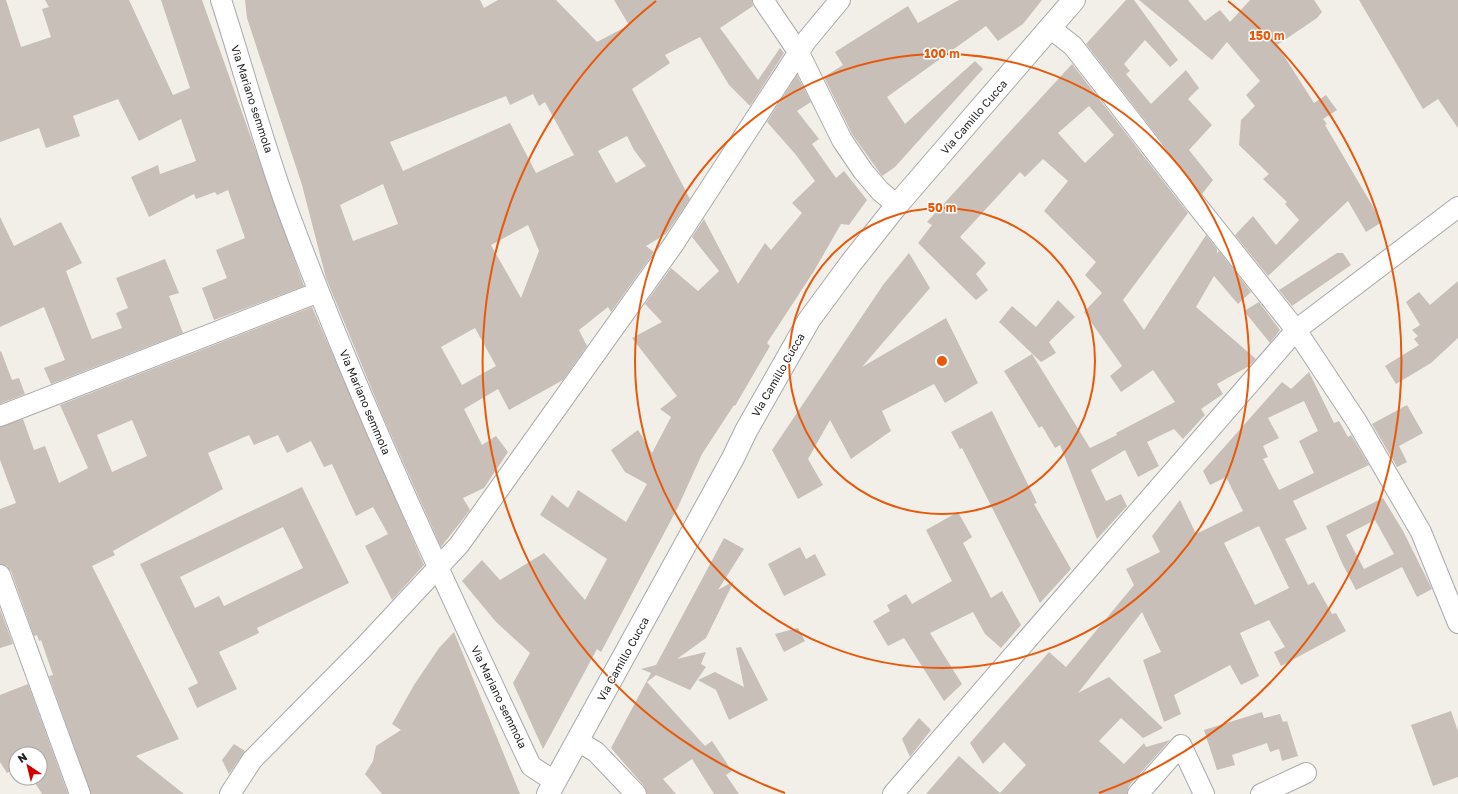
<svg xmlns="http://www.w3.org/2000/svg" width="1458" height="794" viewBox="0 0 1458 794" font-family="'Golos Text',sans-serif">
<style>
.building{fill:#c7bfb8;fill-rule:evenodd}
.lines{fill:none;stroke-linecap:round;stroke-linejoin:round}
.minor-casing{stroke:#a9a9a9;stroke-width:22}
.tertiary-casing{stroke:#a9a9a9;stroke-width:24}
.minor{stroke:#fff;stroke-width:20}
.tertiary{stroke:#fff;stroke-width:22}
.ring{fill:none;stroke:#e8590c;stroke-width:2}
.labels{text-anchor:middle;stroke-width:3;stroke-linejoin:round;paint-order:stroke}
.street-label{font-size:11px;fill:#222;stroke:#fff}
.centre{fill:#e8590c;stroke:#fff;stroke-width:2}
.ring-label{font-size:12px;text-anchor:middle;font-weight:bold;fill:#e8590c;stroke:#fff;stroke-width:3;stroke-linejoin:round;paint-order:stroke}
</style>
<rect width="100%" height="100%" fill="#f2efe9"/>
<path class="building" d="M 0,0 L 6,0 L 21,47 L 51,37 L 42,9 L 49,7 L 45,0 L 129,0 L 173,95 L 190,88 L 161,0 L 202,0 L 304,286 L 214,320 L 202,288 L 227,278 L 216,250 L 245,238 L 228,190 L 217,195 L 215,192 L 196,199 L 194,194 L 149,217 L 131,177 L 158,165 L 160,174 L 196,161 L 181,119 L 139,141 L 118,99 L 73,116 L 80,136 L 46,148 L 39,128 L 0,142 Z
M 245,0 L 480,0 L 484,8 L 498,0 L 556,0 L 597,42 L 629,25 L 614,0 L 752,0 L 753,6 L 720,28 L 758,80 L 780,48 L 784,53 L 750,106 L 729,85 L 700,37 L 665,55 L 670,63 L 632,89 L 690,199 L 666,234 L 646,246 L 654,252 L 611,312 L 608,307 L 579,330 L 587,346 L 563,380 L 509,410 L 498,389 L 464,409 L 482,445 L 496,436 L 508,452 L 484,488 L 463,498 L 470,510 L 441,547 L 384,419 L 326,278 L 302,185 L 247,18 ZM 533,94 L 539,106 L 545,102 L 574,155 L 536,173 L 510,123 L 403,171 L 390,142 L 506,96 L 510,105 ZM 627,136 L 634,150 L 646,166 L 616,183 L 598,151 ZM 383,184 L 398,224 L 353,241 L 340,205 ZM 528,225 L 539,251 L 521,298 L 491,245 ZM 475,328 L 496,366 L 462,385 L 441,347 Z
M 959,0 L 1042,0 L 1023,24 L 998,41 L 986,26 L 887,97 L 905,124 L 975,61 L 983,69 L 895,167 L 882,176 L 852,134 L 824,77 L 843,65 L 835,52 L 908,6 L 918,23 Z
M 1126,0 L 1134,0 L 1178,60 L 1170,67 L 1145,40 L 1124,64 L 1130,71 L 1126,74 L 1151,104 L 1186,70 L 1199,88 L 1188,99 L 1212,125 L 1189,150 L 1213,180 L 1202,194 L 1086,44 Z
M 1139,0 L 1188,0 L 1205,21 L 1220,10 L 1230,22 L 1250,0 L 1314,0 L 1322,12 L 1317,18 L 1277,45 L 1314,103 L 1326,95 L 1337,110 L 1323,119 L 1327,124 L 1325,125 L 1382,222 L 1366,232 L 1348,201 L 1268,276 L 1235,235 L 1253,216 L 1276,245 L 1299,220 L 1285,204 L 1287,202 L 1263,179 L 1269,174 L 1239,145 L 1241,120 L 1255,106 L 1246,95 L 1260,81 L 1227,42 L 1212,60 Z
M 1359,0 L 1458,0 L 1458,128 L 1438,99 L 1423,109 Z
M 1072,64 L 1188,213 L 1123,300 L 1144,330 L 1206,235 L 1217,249 L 1217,253 L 1219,251 L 1251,292 L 1238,304 L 1214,276 L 1196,307 L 1256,359 L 1249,366 L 1217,384 L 1223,394 L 1201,409 L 1205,415 L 1183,439 L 1174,429 L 1147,442 L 1159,466 L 1138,477 L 1125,450 L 1091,470 L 1106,501 L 1121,494 L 1127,506 L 1097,539 L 1060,445 L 1055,448 L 1042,426 L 1039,428 L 1004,371 L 1032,354 L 1090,448 L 1117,435 L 1116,433 L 1175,402 L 1153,370 L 1121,392 L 1110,376 L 1122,366 L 1084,312 L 1102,293 L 1085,275 L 1096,262 L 1044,211 L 1068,181 L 1043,159 L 1025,177 L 1020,172 L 960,237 L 986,263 L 976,274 L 988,290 L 976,300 L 918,243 L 932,225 L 927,222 ZM 1089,106 L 1114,135 L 1085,163 L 1058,133 Z
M 797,75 L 811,102 L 797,111 L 819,139 L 812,144 L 836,178 L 844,171 L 867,200 L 849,225 L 841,224 L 814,271 L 767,343 L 770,346 L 735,406 L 734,405 L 702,454 L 678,507 L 601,652 L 597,649 L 543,749 L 513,683 L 530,653 L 496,622 L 462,581 L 482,560 L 500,580 L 544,553 L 585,600 L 607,559 L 540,515 L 552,495 L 568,508 L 578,490 L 626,522 L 647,484 L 625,472 L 611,450 L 638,430 L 652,453 L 671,417 L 660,409 L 677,396 L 632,338 L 662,322 L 645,304 L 671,268 L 698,291 L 719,271 L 692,237 L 704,219 L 738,284 L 765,243 L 771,250 L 802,213 L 792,203 L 815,181 L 796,155 L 767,122 Z
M 0,217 L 14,246 L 61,222 L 82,263 L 66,271 L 92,339 L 122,328 L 116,313 L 128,308 L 116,278 L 165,259 L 179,293 L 169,296 L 183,333 L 51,384 L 44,368 L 65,360 L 44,307 L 0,327 Z
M 909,253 L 930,288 L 862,367 L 946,318 L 978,383 L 945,403 L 934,384 L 882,411 L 891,431 L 851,459 L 830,420 L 808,459 L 823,485 L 798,499 L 772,450 L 883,285 Z
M 1337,253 L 1343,253 L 1351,265 L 1292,306 L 1279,290 Z
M 1458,281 L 1458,338 L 1431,363 L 1396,384 L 1385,366 L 1419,345 L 1414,339 L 1418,336 L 1412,330 L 1420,325 L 1406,302 L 1419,292 L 1430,305 Z
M 1058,300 L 1075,317 L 1049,342 L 1056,353 L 1041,362 L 999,322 L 1012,306 L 1036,327 Z
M 1259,302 L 1280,330 L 1270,343 L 1244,311 Z
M 312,307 L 424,565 L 392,600 L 365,546 L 388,534 L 373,507 L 356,516 L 332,464 L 324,467 L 311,441 L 287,453 L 278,435 L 254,445 L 249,435 L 208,453 L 223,489 L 113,551 L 115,555 L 92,566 L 179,739 L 136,756 L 184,794 L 91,794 L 49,676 L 53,675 L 41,640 L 39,641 L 37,635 L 34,636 L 11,571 L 7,566 L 0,564 L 0,509 L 16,503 L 0,460 L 0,427 L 23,419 L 34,450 L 45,446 L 59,483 L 88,468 L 60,405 ZM 132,420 L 147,456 L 112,472 L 97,435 Z
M 1,351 L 12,380 L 19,378 L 25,394 L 0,404 L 0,352 Z
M 1309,372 L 1334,423 L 1339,421 L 1348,437 L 1351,435 L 1369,465 L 1293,501 L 1307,529 L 1285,539 L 1308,585 L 1314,582 L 1332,614 L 1336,613 L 1346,631 L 1281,666 L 1274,652 L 1285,647 L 1269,620 L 1240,633 L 1259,676 L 1241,685 L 1230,665 L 1174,695 L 1181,714 L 1164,722 L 1143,660 L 1161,652 L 1142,612 L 1078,693 L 1109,677 L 1163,728 L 1143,738 L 1121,718 L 1099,741 L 1124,764 L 1144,743 L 1146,747 L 1170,740 L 1129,786 L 1127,794 L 926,794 L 959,756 L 1000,793 L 1026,765 L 1004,742 L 983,764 L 970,743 L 1049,652 L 1066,667 L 1134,585 L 1126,569 L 1160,552 L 1152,536 L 1180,500 L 1196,534 L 1243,511 L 1226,477 L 1210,485 L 1203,471 L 1282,382 L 1291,389 ZM 1304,401 L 1318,431 L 1299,441 L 1314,473 L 1279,490 L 1263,459 L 1268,457 L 1263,446 L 1279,438 L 1268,418 ZM 1259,526 L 1289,588 L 1255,605 L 1224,543 Z
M 1407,405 L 1423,433 L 1399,446 L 1407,462 L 1397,467 L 1372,424 Z
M 992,411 L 1037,503 L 1034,504 L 1071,569 L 1040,603 L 962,448 L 960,449 L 951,432 Z
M 302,487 L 349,583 L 257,628 L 259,633 L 219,652 L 237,689 L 197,708 L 188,688 L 198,683 L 140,564 ZM 283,527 L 303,568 L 224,606 L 219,596 L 195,608 L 180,577 Z
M 1383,498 L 1403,531 L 1432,589 L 1417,597 L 1402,567 L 1356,590 L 1342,563 L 1326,526 ZM 1375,520 L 1394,554 L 1364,569 L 1346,535 Z
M 958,512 L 972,537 L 963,543 L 991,598 L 1002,591 L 1021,625 L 1001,648 L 985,634 L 973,612 L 930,633 L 962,684 L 944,701 L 904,638 L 888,646 L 873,621 L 890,611 L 887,605 L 906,594 L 912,604 L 952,581 L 926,530 Z
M 724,538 L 744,549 L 718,590 L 734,581 L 706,638 L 677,659 L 706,652 L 701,664 L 706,667 L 690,690 L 656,675 L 647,682 L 705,746 L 712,741 L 732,771 L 726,775 L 739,794 L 714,794 L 692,759 L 663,779 L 676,794 L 647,794 L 644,786 L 611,748 L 651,673 L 641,669 L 656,665 Z
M 800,547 L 806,559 L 815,554 L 826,575 L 784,596 L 768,564 Z
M 0,609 L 13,644 L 0,648 Z
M 798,628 L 805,641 L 784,652 L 775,634 Z
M 454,632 L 520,794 L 382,794 L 365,774 L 373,761 L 376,746 L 401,730 L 392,724 L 414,685 L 439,648 Z
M 741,647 L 768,700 L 729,720 L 716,690 L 698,680 L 715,672 L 744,687 L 736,648 Z
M 28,684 L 68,794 L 42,794 L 32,778 L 40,778 L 40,754 L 16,754 L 16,768 L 7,773 L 0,762 L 0,695 Z
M 1451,711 L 1458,731 L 1458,777 L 1433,786 L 1411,725 Z
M 1262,712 L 1264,718 L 1280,714 L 1283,722 L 1287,721 L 1298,756 L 1282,761 L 1279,749 L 1270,752 L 1267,743 L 1232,755 L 1235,765 L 1217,770 L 1204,730 Z
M 919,718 L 931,730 L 910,757 L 902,739 Z
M 234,744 L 245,751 L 229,774 L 222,760 Z"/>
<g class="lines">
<defs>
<path id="minor" d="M 221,0 C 244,71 263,144 289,214 C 359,402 445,584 531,766 L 554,781
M 763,0 L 799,53 L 842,140 L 863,171 L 880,191 L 897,205
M 1050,28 L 1073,46 L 1195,203 L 1296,330 L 1357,422 L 1421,532 L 1458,623
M 0,416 L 319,292
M 0,575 L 80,794
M 578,741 L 596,752 L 636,794
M 230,794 L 252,760 L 363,648 L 459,545 L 673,245 L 806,41 L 840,0
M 893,794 L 1296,330 L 1458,207
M 1138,794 L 1181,745 L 1204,794
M 1261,794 L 1306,773"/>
<path id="tertiary" d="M 548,794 L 733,458 L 746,431 L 809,320 L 851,263 L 897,205 L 1074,0"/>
</defs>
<use href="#minor" class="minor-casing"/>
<use href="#tertiary" class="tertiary-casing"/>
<use href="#minor" class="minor"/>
<use href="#tertiary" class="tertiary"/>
</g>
<g class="ring">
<circle cx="942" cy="361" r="153"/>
<circle cx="942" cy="361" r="307"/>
<path d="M785 793A460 460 0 0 1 656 1M1228 1A460 460 0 0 1 1099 793"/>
</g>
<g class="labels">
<g class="street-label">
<text transform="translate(252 99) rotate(72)" y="4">Via Mariano semmola</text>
<text transform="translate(974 117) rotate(-49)" y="4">Via Camillo Cucca</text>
<text transform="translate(778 375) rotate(-60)" y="4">Via Camillo Cucca</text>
<text transform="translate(365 402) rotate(67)" y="4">Via Mariano semmola</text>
<text transform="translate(623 659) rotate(-61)" y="4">Via Camillo Cucca</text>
<text transform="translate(499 697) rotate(64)" y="4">Via Mariano semmola</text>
</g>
</g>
<circle cx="942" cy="361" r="6" class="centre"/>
<g class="ring-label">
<text x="1267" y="40">150 m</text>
<text x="942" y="58">100 m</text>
<text x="942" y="212">50 m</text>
</g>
<g transform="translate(28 766) rotate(325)"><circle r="19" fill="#ffffff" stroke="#a7a7a7"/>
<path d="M0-3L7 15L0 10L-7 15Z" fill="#d40000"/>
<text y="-6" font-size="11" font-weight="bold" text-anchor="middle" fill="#222222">N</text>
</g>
</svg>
